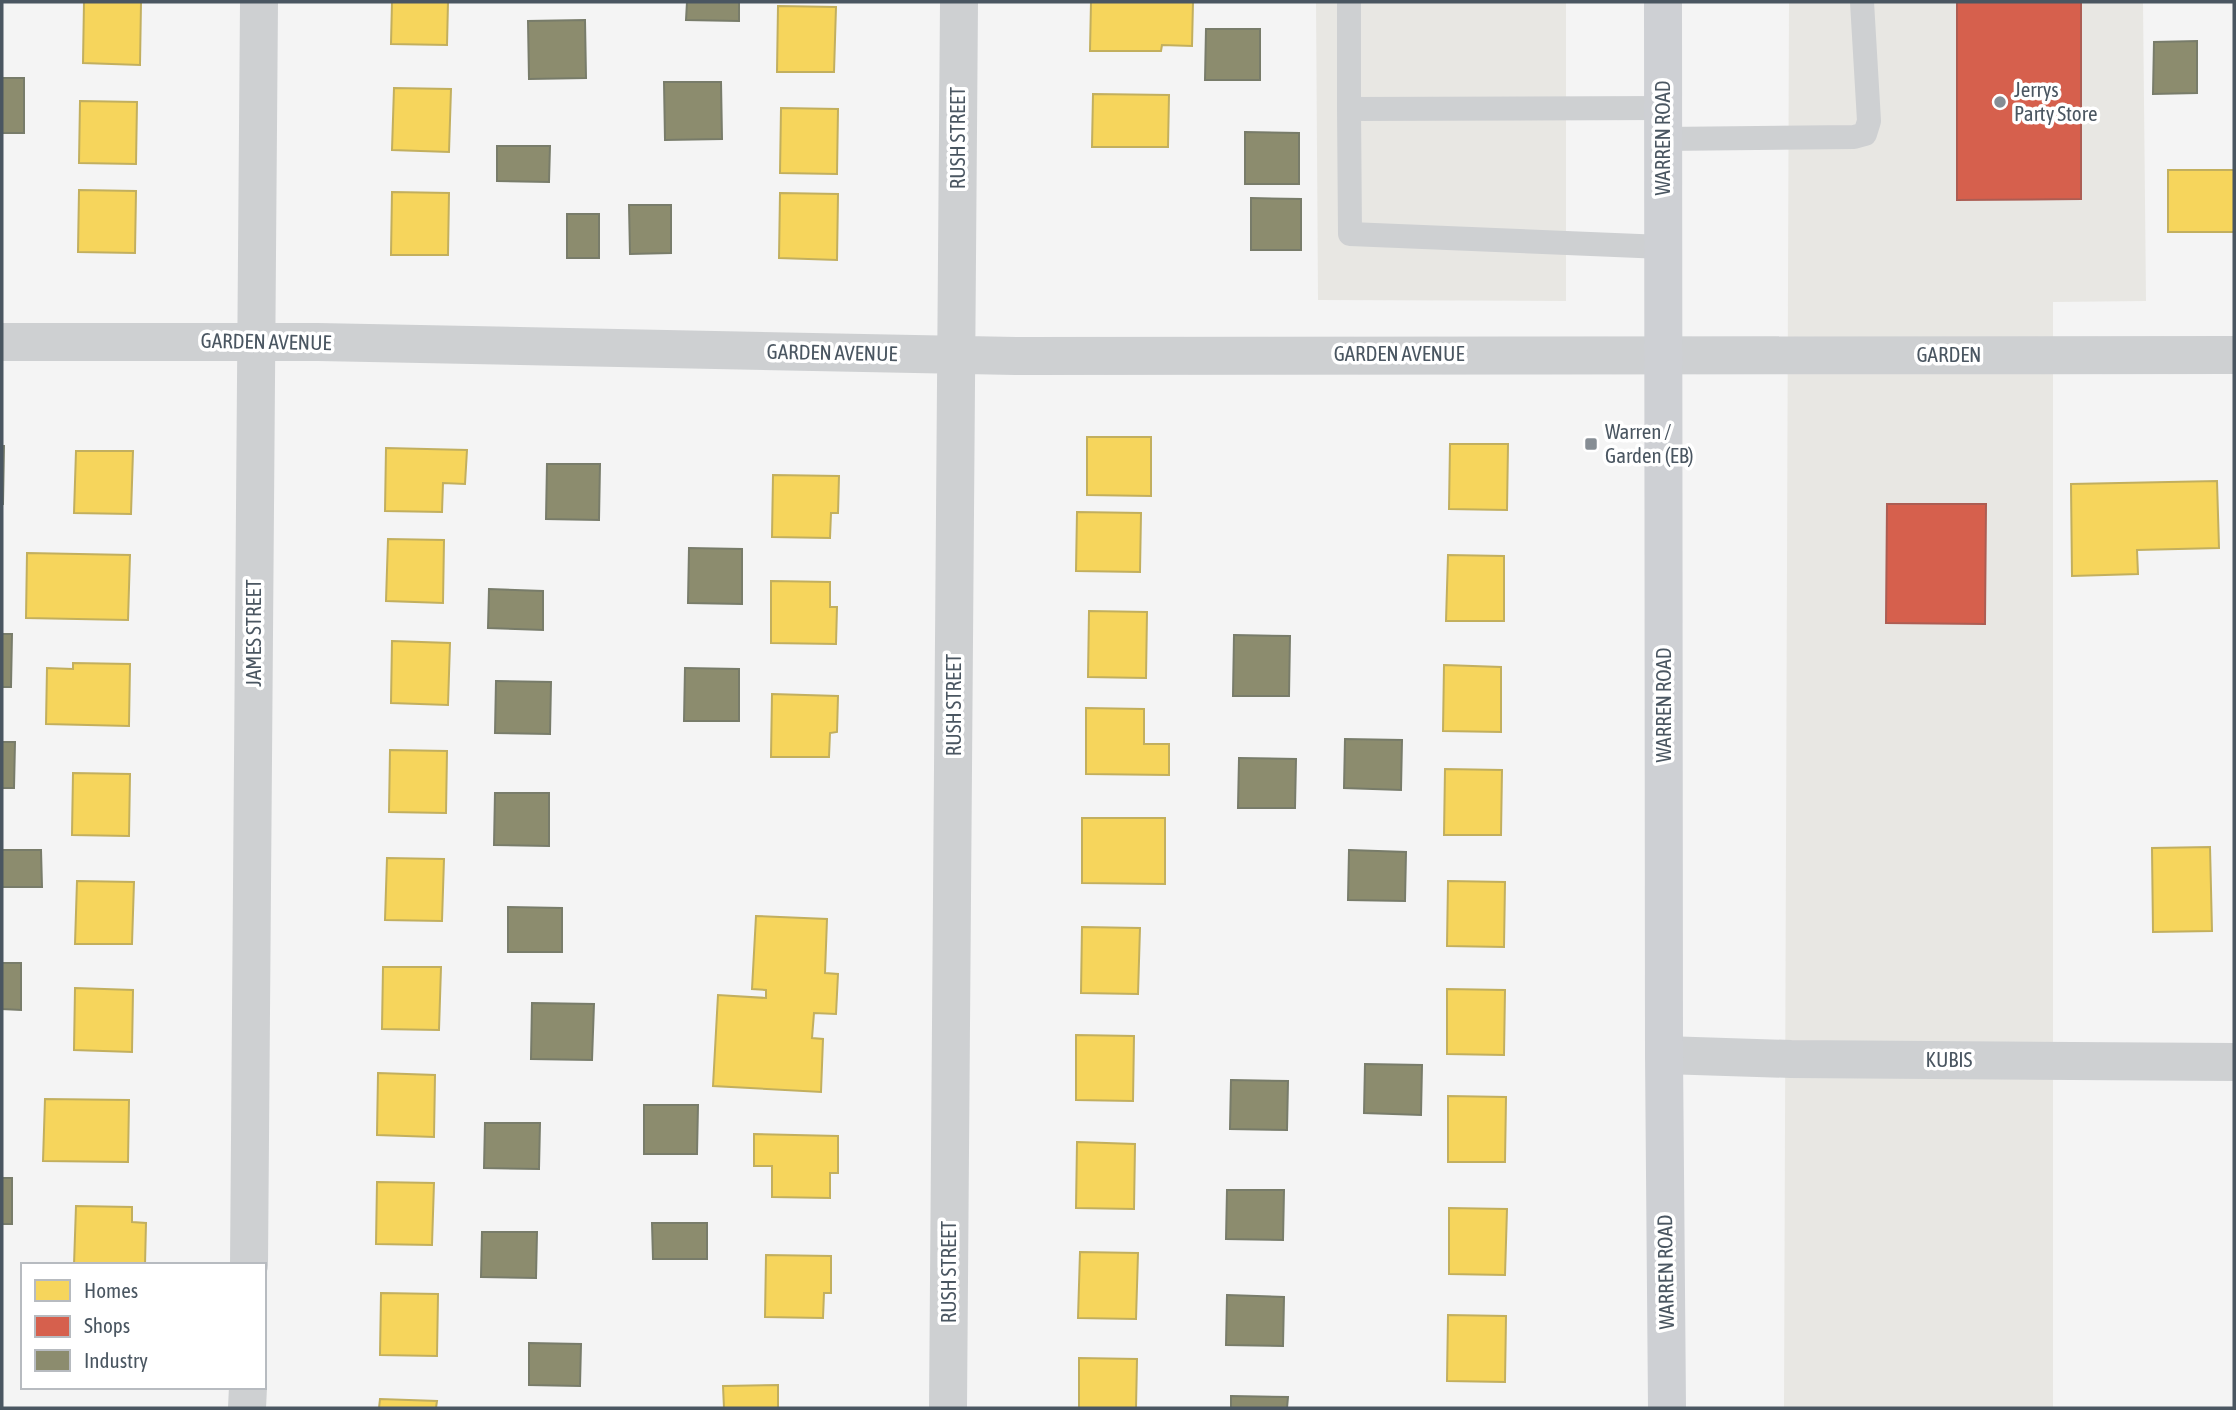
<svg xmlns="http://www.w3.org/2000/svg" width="2236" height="1410" viewBox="0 0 2236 1410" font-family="'Asap Condensed',sans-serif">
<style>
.commercial{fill:#e8e7e3}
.homes{fill:#f6d55c;stroke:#c2af5e;stroke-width:2}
.shops{fill:#d6604d;stroke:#ac5d53;stroke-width:2}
.industry{fill:#8c8c6e;stroke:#787c6a;stroke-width:2}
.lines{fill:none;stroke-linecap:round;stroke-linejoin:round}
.lane{stroke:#ced0d2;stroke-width:24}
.street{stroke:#ced0d2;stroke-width:38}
.secondary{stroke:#ced0d4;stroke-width:38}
.poi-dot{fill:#868d94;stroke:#fff;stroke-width:2.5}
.labels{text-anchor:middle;stroke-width:7;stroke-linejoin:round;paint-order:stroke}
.poi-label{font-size:21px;fill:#4a5661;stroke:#fff;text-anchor:start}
.street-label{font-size:21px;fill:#4a5661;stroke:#fff}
</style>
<rect width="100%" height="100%" fill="#f4f4f4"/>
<path class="commercial" d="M 1316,2 L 1566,2 L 1566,301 L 1318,300 Z
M 1789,2 L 2143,2 L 2146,301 L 2053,302 L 2053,1408 L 1784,1408 Z"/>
<path class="homes" d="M 84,2 L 141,2 L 140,65 L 83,63 Z
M 392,2 L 448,2 L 447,45 L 391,44 Z
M 1091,2 L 1193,2 L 1192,46 L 1162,45 L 1161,51 L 1090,51 Z
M 778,6 L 836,7 L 834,72 L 777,72 Z
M 394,88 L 451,89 L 449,152 L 392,150 Z
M 1093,94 L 1169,95 L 1168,147 L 1092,147 Z
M 80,101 L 137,102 L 136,164 L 79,163 Z
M 781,108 L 838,109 L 837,174 L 780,173 Z
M 2168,170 L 2234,170 L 2234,232 L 2168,232 Z
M 79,190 L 136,191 L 135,253 L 78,252 Z
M 392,192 L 449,193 L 448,255 L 391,255 Z
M 780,193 L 838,194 L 837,260 L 779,258 Z
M 1087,437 L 1151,437 L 1151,496 L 1087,495 Z
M 1450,444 L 1508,444 L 1507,510 L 1449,509 Z
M 386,448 L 467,450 L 465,484 L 443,483 L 442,512 L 385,511 Z
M 76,451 L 133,451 L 131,514 L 74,513 Z
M 773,475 L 839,476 L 838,513 L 831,513 L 830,538 L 772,537 Z
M 2217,481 L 2219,548 L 2137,550 L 2138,574 L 2072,576 L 2071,484 Z
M 1077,512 L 1141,513 L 1140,572 L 1076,571 Z
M 388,539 L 444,540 L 443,603 L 386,601 Z
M 27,553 L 130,555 L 128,620 L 26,618 Z
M 1448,555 L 1504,556 L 1504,621 L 1446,621 Z
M 771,581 L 830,582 L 830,607 L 837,607 L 836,644 L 771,643 Z
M 1089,611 L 1147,612 L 1146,678 L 1088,677 Z
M 392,641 L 450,643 L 448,705 L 391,703 Z
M 73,663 L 130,664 L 129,726 L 46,724 L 47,668 L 73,669 Z
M 1444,665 L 1501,667 L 1501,732 L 1443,731 Z
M 772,694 L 838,696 L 837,732 L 830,733 L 829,757 L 771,757 Z
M 1086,708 L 1144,709 L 1144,744 L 1169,744 L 1169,775 L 1086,774 Z
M 390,750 L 447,751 L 446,813 L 389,812 Z
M 1445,769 L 1502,770 L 1501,835 L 1444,835 Z
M 73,773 L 130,774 L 129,836 L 72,835 Z
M 1082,818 L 1165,818 L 1165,884 L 1082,883 Z
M 2210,847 L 2212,931 L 2153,932 L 2152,848 Z
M 387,858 L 444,859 L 442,921 L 385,920 Z
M 77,881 L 134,882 L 132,944 L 75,944 Z
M 1448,881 L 1505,882 L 1504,947 L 1447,946 Z
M 756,916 L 827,919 L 825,973 L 838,974 L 836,1014 L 814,1013 L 812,1038 L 823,1039 L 821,1092 L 713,1086 L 718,995 L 766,998 L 766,990 L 752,989 Z
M 1082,927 L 1140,928 L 1138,994 L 1081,993 Z
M 383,967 L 441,967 L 439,1030 L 382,1029 Z
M 75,988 L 133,990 L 132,1052 L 74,1050 Z
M 1447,989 L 1505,990 L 1504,1055 L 1447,1054 Z
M 1076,1035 L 1134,1036 L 1133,1101 L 1076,1100 Z
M 378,1073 L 435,1075 L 434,1137 L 377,1135 Z
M 1448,1096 L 1506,1097 L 1505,1162 L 1448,1162 Z
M 45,1099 L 129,1100 L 128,1162 L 43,1161 Z
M 754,1134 L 838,1136 L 838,1173 L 830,1173 L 830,1198 L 772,1197 L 772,1166 L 754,1166 Z
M 1077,1142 L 1135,1144 L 1134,1209 L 1076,1208 Z
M 377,1182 L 434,1183 L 432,1245 L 376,1244 Z
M 76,1206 L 132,1207 L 132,1222 L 146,1223 L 145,1265 L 74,1265 Z
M 1449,1208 L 1507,1209 L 1505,1275 L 1449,1274 Z
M 1080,1252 L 1138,1253 L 1136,1319 L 1078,1318 Z
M 766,1255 L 831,1256 L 831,1293 L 824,1293 L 823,1318 L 765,1317 Z
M 381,1293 L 438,1294 L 437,1356 L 380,1355 Z
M 1448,1315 L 1506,1316 L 1505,1382 L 1447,1381 Z
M 1079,1358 L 1137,1359 L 1136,1408 L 1079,1408 Z
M 778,1385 L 778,1408 L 724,1408 L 723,1386 Z
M 380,1399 L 437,1401 L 436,1408 L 379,1408 Z"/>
<path class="shops" d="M 1957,2 L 2081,2 L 2081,199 L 1957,200 Z
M 1887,504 L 1986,504 L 1985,624 L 1886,623 Z"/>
<path class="industry" d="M 687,2 L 739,2 L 739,21 L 686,20 Z
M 585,20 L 586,78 L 529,79 L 528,21 Z
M 1206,29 L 1260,29 L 1260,80 L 1205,80 Z
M 2197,41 L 2197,93 L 2153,94 L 2154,42 Z
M 2,78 L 24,78 L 24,133 L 2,133 Z
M 664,82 L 721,82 L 722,139 L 665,140 Z
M 1245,132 L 1299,133 L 1299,184 L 1245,184 Z
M 497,146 L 550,146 L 549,182 L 497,181 Z
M 1251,198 L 1301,199 L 1301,250 L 1251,250 Z
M 629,205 L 671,205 L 671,253 L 630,254 Z
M 567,214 L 599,214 L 599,258 L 567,258 Z
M 2,446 L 4,446 L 3,504 L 2,504 Z
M 547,464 L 600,464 L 599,520 L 546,519 Z
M 689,548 L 742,549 L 742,604 L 688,603 Z
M 489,589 L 543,591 L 543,630 L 488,628 Z
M 2,634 L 12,634 L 11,687 L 2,687 Z
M 1234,635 L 1290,636 L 1289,696 L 1233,696 Z
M 685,668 L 739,669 L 739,721 L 684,721 Z
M 496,681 L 551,682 L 550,734 L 495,733 Z
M 1345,739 L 1402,740 L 1401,790 L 1344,788 Z
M 2,742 L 15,742 L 14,788 L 2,788 Z
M 1239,758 L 1296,759 L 1295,808 L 1238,808 Z
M 495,793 L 549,793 L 549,846 L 494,845 Z
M 2,850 L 41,850 L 42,887 L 2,887 Z
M 1349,850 L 1406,852 L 1405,901 L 1348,900 Z
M 508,907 L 562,908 L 562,952 L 508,952 Z
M 2,963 L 21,963 L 21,1010 L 2,1009 Z
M 532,1003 L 594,1004 L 592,1060 L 531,1059 Z
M 1365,1064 L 1422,1065 L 1421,1115 L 1364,1113 Z
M 1231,1080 L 1288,1081 L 1287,1130 L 1230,1129 Z
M 644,1105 L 698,1105 L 697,1154 L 644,1154 Z
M 485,1123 L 540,1123 L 539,1169 L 484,1168 Z
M 2,1178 L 12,1178 L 12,1224 L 2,1224 Z
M 1227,1190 L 1284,1190 L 1283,1240 L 1226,1239 Z
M 652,1223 L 707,1223 L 707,1259 L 653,1259 Z
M 482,1232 L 537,1232 L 536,1278 L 481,1277 Z
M 1227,1295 L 1284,1297 L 1283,1346 L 1226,1345 Z
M 529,1343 L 581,1344 L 580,1386 L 529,1385 Z
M 1231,1396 L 1288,1397 L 1287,1408 L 1231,1408 Z"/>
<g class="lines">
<path class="lane" d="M 1349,2 L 1349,109 L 1663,108
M 1349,109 L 1350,234 L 1663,247
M 1663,139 L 1854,137 L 1865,134 L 1869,121 L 1862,2"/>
<path class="street" d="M 2,342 L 318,342 L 1016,356 L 2234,355
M 1664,1055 L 1791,1059 L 2234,1062
M 249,1265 L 259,2
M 247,1408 L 248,1387
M 948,1408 L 959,2"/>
<path class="secondary" d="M 1663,2 L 1664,1055 L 1667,1408"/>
</g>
<g class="poi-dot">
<circle cx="2000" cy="102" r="7"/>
<rect x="1584" y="437" width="14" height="14" rx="3.5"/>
</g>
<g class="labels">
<g class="poi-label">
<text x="2014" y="97">Jerrys<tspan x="2014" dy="24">Party Store</tspan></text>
<text x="1605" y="439">Warren /<tspan x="1605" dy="24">Garden (EB)</tspan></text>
</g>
<g class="street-label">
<text transform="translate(958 138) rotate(-90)" y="7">RUSH STREET</text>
<text transform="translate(1663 138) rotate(-90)" y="7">WARREN ROAD</text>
<text transform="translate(266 342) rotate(1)" y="7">GARDEN AVENUE</text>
<text transform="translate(832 353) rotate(1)" y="7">GARDEN AVENUE</text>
<text x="1399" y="361">GARDEN AVENUE</text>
<text x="1949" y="362">GARDEN</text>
<text transform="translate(254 633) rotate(-90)" y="7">JAMES STREET</text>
<text transform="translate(954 705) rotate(-90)" y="7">RUSH STREET</text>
<text transform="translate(1664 705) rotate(-90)" y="7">WARREN ROAD</text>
<text x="1949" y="1067">KUBIS</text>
<text transform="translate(949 1272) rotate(-90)" y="7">RUSH STREET</text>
<text transform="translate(1666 1272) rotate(-91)" y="7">WARREN ROAD</text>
</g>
</g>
<rect width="2236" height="1410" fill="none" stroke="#4a5661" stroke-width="7"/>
<rect x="21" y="1263" width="245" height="126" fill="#ffffff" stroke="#b7bbc0" stroke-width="2"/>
<rect x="35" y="1280" width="35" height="21" fill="#f6d55c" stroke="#b7bbc0" stroke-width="2"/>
<text x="84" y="1298" font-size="21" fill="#4a5661">Homes</text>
<rect x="35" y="1316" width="35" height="21" fill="#d6604d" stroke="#b7bbc0" stroke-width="2"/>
<text x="84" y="1333" font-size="21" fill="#4a5661">Shops</text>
<rect x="35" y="1350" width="35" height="21" fill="#8c8c6e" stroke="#b7bbc0" stroke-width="2"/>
<text x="84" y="1368" font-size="21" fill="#4a5661">Industry</text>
</svg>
